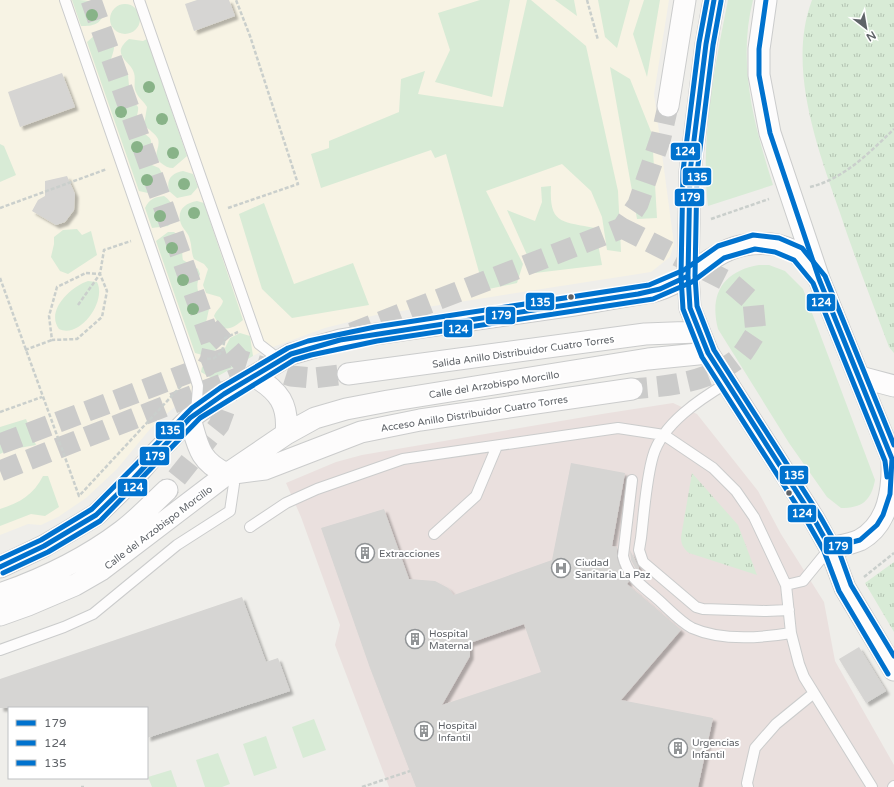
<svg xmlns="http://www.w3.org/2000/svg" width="894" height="787" viewBox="0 0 894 787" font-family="'Varela Round',sans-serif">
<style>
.commercial{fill:#f7f3e4}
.medical{fill:#eae0de}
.grass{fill:url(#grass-tufts)}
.garden{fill:#d8ebd6}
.building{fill:#d6d5d3;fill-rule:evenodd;filter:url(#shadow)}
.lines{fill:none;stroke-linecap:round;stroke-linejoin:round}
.street-tunnel{stroke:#cbcbca;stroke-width:21;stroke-dasharray:21 10;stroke-linecap:butt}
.lane-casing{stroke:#cbcccc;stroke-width:12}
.street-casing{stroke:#cbcccc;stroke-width:23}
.path{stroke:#cacfcc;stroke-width:2.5;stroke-dasharray:4 2;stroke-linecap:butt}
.lane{stroke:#fdfcfc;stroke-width:10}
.street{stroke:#fdfcfc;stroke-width:21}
.bus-1-casing{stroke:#fff;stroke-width:8}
.bus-2-casing{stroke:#fff;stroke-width:8}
.bus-3-casing{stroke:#fff;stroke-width:8}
.bus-1{stroke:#0072ce;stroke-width:5}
.bus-2{stroke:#0072ce;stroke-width:5}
.bus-3{stroke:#0072ce;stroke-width:5}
.tree{fill:#88b388}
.bus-dot{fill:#5f6368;stroke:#fff;stroke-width:1.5}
.labels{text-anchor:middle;stroke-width:4;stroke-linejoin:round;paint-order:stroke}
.street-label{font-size:10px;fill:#5f6368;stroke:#fff}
.poi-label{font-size:10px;fill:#5f6368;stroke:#fff;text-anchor:start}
.line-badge{stroke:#fff;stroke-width:1.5}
.badge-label{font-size:11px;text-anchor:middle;font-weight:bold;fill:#fff}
</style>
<defs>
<pattern id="grass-tufts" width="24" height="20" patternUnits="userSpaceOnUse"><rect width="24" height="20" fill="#d8ebd6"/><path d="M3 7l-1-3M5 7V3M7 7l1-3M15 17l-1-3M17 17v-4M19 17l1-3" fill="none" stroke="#b2c2b1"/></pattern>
<filter id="shadow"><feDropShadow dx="3.5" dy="3.5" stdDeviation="1" flood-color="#0004"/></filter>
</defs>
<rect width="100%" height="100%" fill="#efeeea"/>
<path class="commercial" d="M 0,0 L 669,0 L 654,94 L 674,244 L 670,257 L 651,272 L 376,315 L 325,328 L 262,351 L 226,371 L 180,402 L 150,429 L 117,469 L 86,498 L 58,517 L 41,525 L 28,524 L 0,535 Z"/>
<path class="medical" d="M 673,403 L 697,414 L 758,491 L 781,534 L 824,602 L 835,661 L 894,765 L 894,787 L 389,787 L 335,645 L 340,625 L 301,517 L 286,483 L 336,462 L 362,455 L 602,414 Z"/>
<path class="grass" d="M 812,0 L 894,0 L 894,353 L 889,347 C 872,301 854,256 839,210 C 817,147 787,66 812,0 Z
M 692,473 L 738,525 L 757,575 L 689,553 C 683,548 681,544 681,537 Z
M 894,562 L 894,632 L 865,583 Z"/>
<path class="garden" d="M 72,0 C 85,0 102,0 104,13 C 100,25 93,26 81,26 Z
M 480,0 L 510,0 L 492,97 L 435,82 L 450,50 L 438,13 Z
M 527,0 L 531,0 L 586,46 L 618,191 L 621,252 L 607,250 L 602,217 L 591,191 L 562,164 L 486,191 L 523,264 L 517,283 L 484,290 L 446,154 L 435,158 L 431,150 L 321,188 L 311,154 L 329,148 L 329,141 L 399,112 L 401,79 L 425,71 L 418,94 L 503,107 Z
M 555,0 L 574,0 L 577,16 Z
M 598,0 L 630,0 L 617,48 L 605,37 Z
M 644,0 L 660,0 L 647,77 L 633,34 Z
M 728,0 L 753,0 C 737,63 754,125 773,185 L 708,206 C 700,140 715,65 728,0 Z
M110 19a15 15 0 1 1 30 0a15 15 0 1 1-30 0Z
M 104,32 C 118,36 115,48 111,59 L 111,61 L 125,71 L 128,75 L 130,96 L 138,107 C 139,112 135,118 137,123 C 141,140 162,132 144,157 L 145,162 L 159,168 L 162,173 L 161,187 L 148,193 L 139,191 L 87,42 L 95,35 Z
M 129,39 L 143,41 L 147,39 L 187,156 L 173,168 C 168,168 165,166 161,163 C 151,155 161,148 158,139 C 156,134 148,129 144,125 L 147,107 C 144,101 138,98 136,92 C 133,86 136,79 134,73 C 131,61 109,55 129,39 Z
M 610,67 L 630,79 L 652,134 L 657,218 L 637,219 Z
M 0,144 L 4,146 L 16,175 L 0,182 Z
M 183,171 L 193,174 L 198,187 L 191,195 L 177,198 L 169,191 C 166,179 172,173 183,171 Z
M 551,186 C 549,225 562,221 595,228 L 602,265 L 535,273 L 507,210 L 535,221 L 542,202 L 541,187 Z
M 164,196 C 173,202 174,209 174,220 L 168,226 L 152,228 L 145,208 C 149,199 155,197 164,196 Z
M 197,201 L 204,203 L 243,320 C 235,326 230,331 220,327 L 214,316 C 216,310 222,307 223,301 L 220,297 L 206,293 L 203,285 L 208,269 L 204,264 L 194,259 C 191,253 192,246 190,240 C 189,234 185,231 182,226 C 175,212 184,203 197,201 Z
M 264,203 L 294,284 L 353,263 L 369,305 L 292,318 L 262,289 L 239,214 Z
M 77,229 L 82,235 L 91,231 L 97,255 L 68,274 L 60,271 L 51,257 L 54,244 L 54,237 L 63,230 Z
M 168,232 L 174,232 L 183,239 C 184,246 181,253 183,260 L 198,269 L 200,274 C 193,293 201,293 209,309 L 205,327 L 219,338 L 217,349 L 206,356 L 195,353 L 156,241 Z
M 759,265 L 769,265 L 785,271 L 803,289 L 875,480 C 871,501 862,508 841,508 L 827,497 L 789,443 L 718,329 C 709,294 723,271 759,265 Z
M 88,281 L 97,282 C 107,301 80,339 59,329 C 45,310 72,286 88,281 Z
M 240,333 L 250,336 L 253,356 L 213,379 L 201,372 L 202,367 L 221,356 L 230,338 Z
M 26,419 L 36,445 L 8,450 L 0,454 L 0,427 Z
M 43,476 L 48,476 L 59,507 L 45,516 L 31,514 L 0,526 L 0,509 C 20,503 34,494 43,476 Z
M 314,719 L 326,750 L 303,758 L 292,727 Z
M 266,736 L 277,768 L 254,776 L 243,744 Z
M 218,753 L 230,784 L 222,787 L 205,787 L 196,760 Z
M 171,770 L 177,787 L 152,787 L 148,777 Z"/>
<path class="building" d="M 197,0 L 229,0 L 235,16 L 194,31 L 185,4 Z
M 62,73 L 75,107 L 20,127 L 8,92 Z
M 67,176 L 75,194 L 74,210 L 65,222 L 56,225 L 32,211 L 38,200 L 45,196 L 45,181 Z
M 571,463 L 625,473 L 612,546 L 617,547 L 617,558 L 622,572 L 629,581 L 627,584 L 681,630 L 621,700 L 713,718 L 698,787 L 416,787 L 370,668 L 321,528 L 384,509 L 409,579 L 435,581 L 448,588 L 454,595 L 552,560 ZM 524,624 L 541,672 L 442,705 L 470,656 L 470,643 Z
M 630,550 L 639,568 L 637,571 L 631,560 Z
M 242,597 L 266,662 L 278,658 L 290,691 L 147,738 L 147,708 L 0,708 L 0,679 Z
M 859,647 L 886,691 L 866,703 L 839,659 Z"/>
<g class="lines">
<path class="street-tunnel" d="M 91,0 L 226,384 L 226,406 L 219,425 L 167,490
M 622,228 L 731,283 L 753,302 L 756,333 C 750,341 744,354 736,360 C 706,383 667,386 632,389
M 210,327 L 240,360 L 291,376 L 313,378 L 348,374
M 352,333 L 622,228 L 638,204 L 661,137 L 668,106
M 0,444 L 207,366 L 210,361 L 213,347
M 0,471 L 245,375"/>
<defs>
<path id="lane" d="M 65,0 L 195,376 L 198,386 L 196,413
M 139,0 L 259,344 L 281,361
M 727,383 C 700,399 662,424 653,456 C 646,480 644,513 641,538 L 639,550 L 643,562 L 696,607 L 703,609 L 766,611 L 789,610
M 632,480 L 623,556 C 627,575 641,585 654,596 C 666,606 679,621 692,628 C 721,641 761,638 791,633
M 250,527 L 286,503 L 317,489 L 403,459 L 618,428 L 664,435 L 713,468 L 736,491 L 754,517 L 786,585 L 791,633 L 799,664 L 804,677 L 872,787
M 434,534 L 476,496 L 497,446
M 786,585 L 803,581 L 830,548
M 0,650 L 64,627 L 93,614 L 177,545 L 230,511 L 234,484 L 227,474
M 748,787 L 747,783 L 755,748 L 776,724 L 814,693
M 893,787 L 894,786"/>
<path id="street" d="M 714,0 L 706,44 L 690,172 L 688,276 L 690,308 L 708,353 L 814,519 L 830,548 L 845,588 L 894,670
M 766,0 L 759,49 L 759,75 L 770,133 L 819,279 L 892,459 C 893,489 889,524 860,540 C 851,544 839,546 830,548
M 668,106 L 685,0
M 348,374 L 645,334 L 698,332
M 254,376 C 279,391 289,404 286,434
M 860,377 L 894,386
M 190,418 C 198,446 199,461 227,474
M 234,473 L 265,469 L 361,432 L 420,420 L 632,389
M 0,567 L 44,546 L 96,515 L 134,478 L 152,457 L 190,418 L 224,394 L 291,354 L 340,340 L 376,334 L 574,305 L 651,292 C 699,280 715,238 771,244 C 779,245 793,249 799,255 C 806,261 813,271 819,279
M 0,594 C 43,579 85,559 122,531 C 138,519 152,504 167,490
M 0,615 L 28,605 L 75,585 L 101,570 L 227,474 L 286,434 L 315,418 L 346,409 L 388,401 L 648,359 L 708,353"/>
</defs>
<use href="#lane" class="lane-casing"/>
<use href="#street" class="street-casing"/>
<path class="path" d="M 587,0 L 598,40
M 810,187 C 844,179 870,152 894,129
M 0,208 L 107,169
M 228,208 L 298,184 L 250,36 L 236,0
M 711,219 L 769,199
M 86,273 L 100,274 L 107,291 L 102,317 L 77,339 L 52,340 L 49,316 L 57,287 Z
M 0,278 L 79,496 L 181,386
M 78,305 L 100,274 L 104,250 L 131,241
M 25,350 L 52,340
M 207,359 L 214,358 L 222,352 L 225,338 L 238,332
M 0,412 L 42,397
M 864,577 L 894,553
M 81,787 L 84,787
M 362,787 L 410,771"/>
<use href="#lane" class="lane"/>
<use href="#street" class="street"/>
<defs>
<path id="bus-1" d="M 714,0 L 706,44 L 690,172 L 688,276 L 690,308 L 708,353 L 814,519 L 830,548 L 860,540 L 877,525 L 883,515 L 890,494 L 892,459 L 819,279 L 770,133 L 759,75 L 759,49 L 766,0
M 0,567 L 44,546 L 96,515 L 134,478 L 190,418 L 224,394 L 291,354 L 340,340 L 638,294 L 660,289 L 688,276"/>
<path id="bus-2" d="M 707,0 L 699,43 L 683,171 L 681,276 L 683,309 L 702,357 L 808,523 L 824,551 L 839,591 L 888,674
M 3,573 L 48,552 L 100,521 L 200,418 L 294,360 L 311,355 L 377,341 L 653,299 L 692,282 L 724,258 L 755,249 L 775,252 L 794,260 L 813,283 L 885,461 L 887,477"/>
<path id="bus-3" d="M 721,1 L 713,45 L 697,173 L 695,276 L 697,306 L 714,350 L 820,516 L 837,546 L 851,585 L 894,656
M 0,559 L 41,540 L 92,509 L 192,408 L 220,388 L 288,348 L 308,341 L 375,327 L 649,285 L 684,270 L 718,246 L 753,235 L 779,238 L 802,248 L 825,276 L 894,445"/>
</defs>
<use href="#bus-1" class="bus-1-casing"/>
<use href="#bus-2" class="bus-2-casing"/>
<use href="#bus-3" class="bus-3-casing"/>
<use href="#bus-1" class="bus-1"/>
<use href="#bus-2" class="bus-2"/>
<use href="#bus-3" class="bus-3"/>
</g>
<g class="tree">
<circle cx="92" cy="15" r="6"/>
<circle cx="149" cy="87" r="6"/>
<circle cx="121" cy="112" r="6"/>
<circle cx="162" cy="119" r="6"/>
<circle cx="137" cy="147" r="6"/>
<circle cx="173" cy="153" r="6"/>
<circle cx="147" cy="180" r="6"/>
<circle cx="184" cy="184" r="6"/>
<circle cx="194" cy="213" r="6"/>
<circle cx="160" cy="216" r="6"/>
<circle cx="172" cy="248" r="6"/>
<circle cx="183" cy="280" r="6"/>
<circle cx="193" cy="309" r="6"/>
</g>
<defs>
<symbol id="building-ring" viewBox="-11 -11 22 22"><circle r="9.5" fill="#fff" stroke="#919496" stroke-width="1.5"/><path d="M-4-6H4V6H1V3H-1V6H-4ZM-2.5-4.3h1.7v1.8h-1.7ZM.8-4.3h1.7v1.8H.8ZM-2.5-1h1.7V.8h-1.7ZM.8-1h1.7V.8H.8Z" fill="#919496"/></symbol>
<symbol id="hospital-ring" viewBox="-11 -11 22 22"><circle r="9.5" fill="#fff" stroke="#919496" stroke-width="1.5"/><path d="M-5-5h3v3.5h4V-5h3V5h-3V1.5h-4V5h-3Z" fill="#919496"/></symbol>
</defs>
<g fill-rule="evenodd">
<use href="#building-ring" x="354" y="542" width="22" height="22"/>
<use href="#hospital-ring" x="550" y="557" width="22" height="22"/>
<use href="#building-ring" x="404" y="628" width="22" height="22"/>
<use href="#building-ring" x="413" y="720" width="22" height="22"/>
<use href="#building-ring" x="667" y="737" width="22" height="22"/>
</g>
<g class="bus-dot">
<circle cx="571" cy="297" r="3.5"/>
<circle cx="789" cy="493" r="3.5"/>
</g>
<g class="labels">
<g class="street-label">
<text transform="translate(523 351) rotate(-8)" y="4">Salida Anillo Distribuidor Cuatro Torres</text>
<text transform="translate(494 384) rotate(-9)" y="4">Calle del Arzobispo Morcillo</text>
<text transform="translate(474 413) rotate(-9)" y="4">Acceso Anillo Distribuidor Cuatro Torres</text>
<text transform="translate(158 527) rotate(-37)" y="4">Calle del Arzobispo Morcillo</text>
</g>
<g class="poi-label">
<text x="379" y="557">Extracciones</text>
<text x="575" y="566">Ciudad<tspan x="575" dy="12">Sanitaria La Paz</tspan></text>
<text x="429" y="637">Hospital<tspan x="429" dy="12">Maternal</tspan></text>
<text x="438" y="729">Hospital<tspan x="438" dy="12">Infantil</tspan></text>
<text x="692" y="746">Urgencias<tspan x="692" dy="12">Infantil</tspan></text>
</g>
</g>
<g class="line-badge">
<rect x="670" y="142" width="31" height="19" rx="4" fill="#0072ce"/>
<rect x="682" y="167" width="30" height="19" rx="4" fill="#0072ce"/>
<rect x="674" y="188" width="31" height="19" rx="4" fill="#0072ce"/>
<rect x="525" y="292" width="30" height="19" rx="4" fill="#0072ce"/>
<rect x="806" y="293" width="30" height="19" rx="4" fill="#0072ce"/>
<rect x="485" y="306" width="31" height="19" rx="4" fill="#0072ce"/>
<rect x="443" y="319" width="30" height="19" rx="4" fill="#0072ce"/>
<rect x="155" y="421" width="30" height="19" rx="4" fill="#0072ce"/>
<rect x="139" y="446" width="31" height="20" rx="4" fill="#0072ce"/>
<rect x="779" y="465" width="30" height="20" rx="4" fill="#0072ce"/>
<rect x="117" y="478" width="31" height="19" rx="4" fill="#0072ce"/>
<rect x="787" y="504" width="30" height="19" rx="4" fill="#0072ce"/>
<rect x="823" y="536" width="30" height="19" rx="4" fill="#0072ce"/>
</g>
<g class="badge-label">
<text x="685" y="155">124</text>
<text x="697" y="181">135</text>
<text x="690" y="201">179</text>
<text x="540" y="306">135</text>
<text x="821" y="306">124</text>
<text x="501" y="319">179</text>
<text x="458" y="333">124</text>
<text x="170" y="434">135</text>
<text x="155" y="460">179</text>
<text x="794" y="479">135</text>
<text x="133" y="491">124</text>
<text x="802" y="517">124</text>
<text x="838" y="550">179</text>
</g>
<rect x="8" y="707" width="140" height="72" fill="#ffffff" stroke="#bfc1c3"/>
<rect x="16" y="720" width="20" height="6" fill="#0072ce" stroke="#bfc1c3"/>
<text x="44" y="727" font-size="12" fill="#5f6368">179</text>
<rect x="16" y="740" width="20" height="6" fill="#0072ce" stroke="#bfc1c3"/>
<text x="44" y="747" font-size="12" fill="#5f6368">124</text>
<rect x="16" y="760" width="20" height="6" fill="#0072ce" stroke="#bfc1c3"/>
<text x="44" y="767" font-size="12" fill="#5f6368">135</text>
<g transform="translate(866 28) rotate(149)" stroke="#ffffff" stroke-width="3" paint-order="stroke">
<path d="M0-3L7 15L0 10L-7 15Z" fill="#5f6368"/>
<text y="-6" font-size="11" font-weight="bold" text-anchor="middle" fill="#5f6368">N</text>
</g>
</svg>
